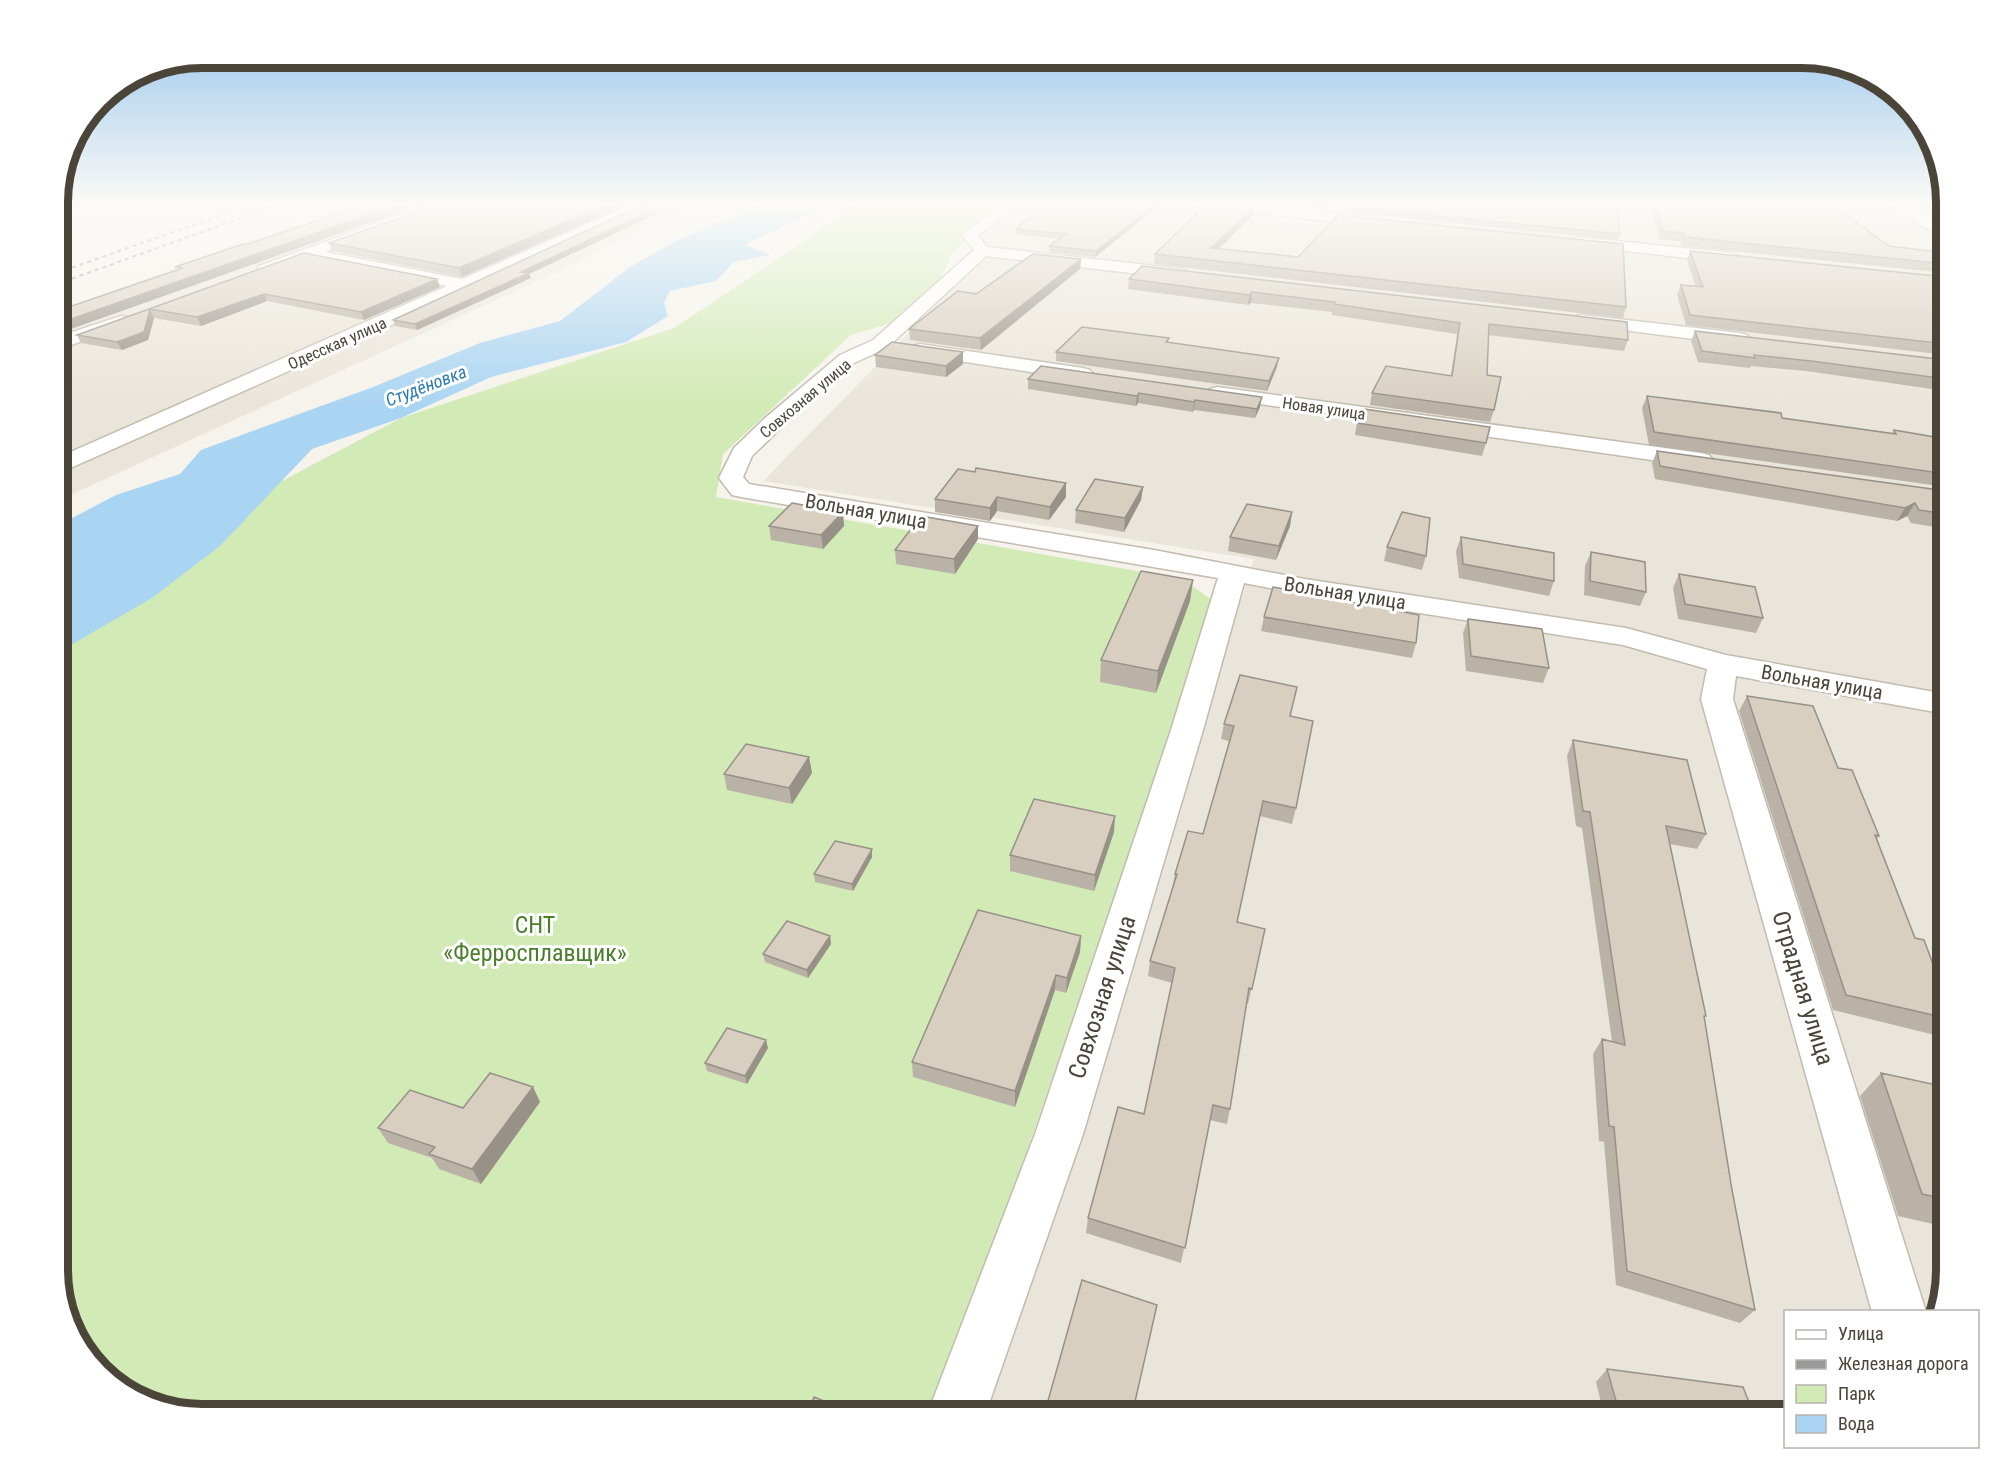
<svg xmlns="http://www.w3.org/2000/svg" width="2003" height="1472" viewBox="0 0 2003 1472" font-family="'Roboto Condensed',sans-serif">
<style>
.residential{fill:#eae5da}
.green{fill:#d2eab5}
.water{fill:#a9d4f2}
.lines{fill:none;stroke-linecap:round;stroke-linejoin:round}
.minor-casing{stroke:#c2bbae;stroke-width:3}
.minor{fill:#fff;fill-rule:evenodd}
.rail{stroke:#9a9a9a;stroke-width:2;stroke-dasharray:4 4;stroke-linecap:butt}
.wall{fill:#bab2a6}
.shaded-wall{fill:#979187}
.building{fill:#d8cfc1;stroke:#979187;stroke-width:1.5}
.labels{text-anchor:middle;stroke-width:6;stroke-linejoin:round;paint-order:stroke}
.far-street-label{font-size:16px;fill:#4b4439;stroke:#fff}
.far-water-label{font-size:18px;font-style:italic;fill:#2e7ab2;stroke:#fff}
.street-label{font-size:20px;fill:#4b4439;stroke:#fff}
.near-park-label{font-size:24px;fill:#4a7f2a;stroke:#fff}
.near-street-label{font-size:24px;fill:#4b4439;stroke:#fff}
.rim{fill:none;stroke:#4b4439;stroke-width:8}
</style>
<rect width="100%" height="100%" fill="#f6f3ec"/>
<path class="residential" d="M 359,202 L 702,202 L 555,273 L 57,501 L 57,311 Z
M 1027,202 L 1946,202 L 1946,1271 L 1939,1311 L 1786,1312 L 1785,1415 L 980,1415 L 1254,559 L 763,481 L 982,258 L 982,239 Z"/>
<path class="green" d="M 859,202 L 1011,202 L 952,253 L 941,278 L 934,284 L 935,289 L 891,323 L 851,335 L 723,454 L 716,497 L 1183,579 L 1216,603 L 936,1415 L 201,1415 L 155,1407 L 114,1385 L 72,1335 L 57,1280 L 57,652 L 184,573 L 280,482 L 401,418 L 674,328 L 812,236 Z"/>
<path class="water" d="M 764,202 L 851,202 L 822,208 L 745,245 L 770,255 L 734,262 L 716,281 L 670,291 L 664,303 L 668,316 L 626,342 L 491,377 L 401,418 L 312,449 L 220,546 L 152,598 L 57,653 L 57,526 L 116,495 L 180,474 L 201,450 L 373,387 L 480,343 L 560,321 L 630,267 L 679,239 L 739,215 Z"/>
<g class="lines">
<defs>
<path id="minor" d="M 434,202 L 453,202 L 451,205 L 325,252 L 462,279 L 637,202 L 655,202 L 473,289 L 57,474 L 57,458 L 447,286 L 308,258 L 265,274 L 257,269 L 259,266 Z
M 1007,202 L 1023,202 L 978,236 L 987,247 L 1182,269 L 1190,274 L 1182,279 L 986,256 L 887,348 L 854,363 L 781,428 L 752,456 L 743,477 L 749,484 L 1154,550 L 1305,579 L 1626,628 L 1726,655 L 1946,694 L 1946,714 L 1736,676 L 1733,699 L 1926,1312 L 1872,1312 L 1701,699 L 1707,669 L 1623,645 L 1305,595 L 1244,583 L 1203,730 L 1083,1134 L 985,1415 L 927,1415 L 1035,1134 L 1171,730 L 1218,578 L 741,497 L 732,495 L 719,478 L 734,448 L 765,418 L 840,355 L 873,340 L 974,250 L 962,235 L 965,232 Z
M 1177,202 L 1222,202 L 1380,218 L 1387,222 L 1380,226 L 1184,206 Z
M 1886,202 C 1909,200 1928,214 1946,228 L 1946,241 Z
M 1578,237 L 1732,253 L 1740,258 L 1732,263 L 1573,245 L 1570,242 Z
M 1582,315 L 1740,333 L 1747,335 L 1749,339 L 1747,343 L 1740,345 L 1576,324 L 1573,320 L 1576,316 Z
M 121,316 L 127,317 L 130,321 L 127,325 L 57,350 L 57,337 Z
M 920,344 L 1083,368 L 1090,370 L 1093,374 L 1090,378 L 1083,380 L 913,354 L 910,350 L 913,346 Z
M 1217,387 L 1701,453 L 1709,455 L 1713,460 L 1709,465 L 1701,467 L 1210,397 L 1207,393 L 1210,389 Z"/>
</defs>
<use href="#minor" class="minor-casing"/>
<use href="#minor" class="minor"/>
<path class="rail" d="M 57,273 L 227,213
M 57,284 L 286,202"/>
</g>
<path class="wall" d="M 1164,202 L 1095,257 L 1049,252 L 1049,246 L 1059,239 L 1016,234 L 1016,229 Z
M 1234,202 L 1617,202 L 1620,234 L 1618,240 L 1347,212 L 1348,209 L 1274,202 L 1265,204 Z
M 1648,202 L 1828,202 L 1889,246 L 1946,253 L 1946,273 L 1682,246 L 1680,241 L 1660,240 Z
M 1921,202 L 1946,202 L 1946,223 Z
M 613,208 L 614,210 L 462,277 L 332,251 L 329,243 Z
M 655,209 L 656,214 L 529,274 L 531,278 L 417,330 L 395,326 L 393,320 Z
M 1253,215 L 1219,249 L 1626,307 L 1623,318 L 1154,264 L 1155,254 Z
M 1690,251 L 1946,277 L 1946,355 L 1686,325 L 1677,295 L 1681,285 L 1696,287 L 1687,260 Z
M 304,253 L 437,279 L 440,287 L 364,320 L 267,301 L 201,326 L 154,318 L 148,340 L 122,350 L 81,343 L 77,335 Z
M 1081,259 L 1080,269 L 981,350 L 910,340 L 909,329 L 976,294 Z
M 1142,266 L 1628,340 L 1624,351 L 1488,335 L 1487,375 L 1494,410 L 1490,422 L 1370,405 L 1372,393 L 1451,375 L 1457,334 L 1332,315 L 1332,312 L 1251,303 L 1248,305 L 1128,289 L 1129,279 Z
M 1695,331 L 1946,360 L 1946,391 L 1806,371 L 1751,366 L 1750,368 L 1698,362 L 1691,341 Z
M 1169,338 L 1168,342 L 1277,367 L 1267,391 L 1056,361 L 1056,352 Z
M 875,355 L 963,364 L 946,377 L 876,367 Z
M 1028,379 L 1260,407 L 1255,418 L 1194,410 L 1193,412 L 1138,403 L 1136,406 L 1028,389 Z
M 1647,396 L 1782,418 L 1892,433 L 1894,430 L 1946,439 L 1946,487 L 1649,445 L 1642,408 Z
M 1357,423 L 1486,443 L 1482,456 L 1355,435 Z
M 1657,451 L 1946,491 L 1946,529 L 1911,523 L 1907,516 L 1897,521 L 1655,479 L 1652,463 Z
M 975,472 L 1066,497 L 1049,520 L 997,511 L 990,521 L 935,512 L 935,499 Z
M 1143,487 L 1141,500 L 1124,532 L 1075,523 L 1076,510 Z
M 843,512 L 844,526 L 823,549 L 771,540 L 769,526 Z
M 1292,512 L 1290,526 L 1276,560 L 1228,551 L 1230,537 Z
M 1461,537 L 1554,581 L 1549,596 L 1459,578 L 1456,551 Z
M 978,539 L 955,574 L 896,564 L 895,550 Z
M 1387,547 L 1426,556 L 1422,570 L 1384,561 Z
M 1591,552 L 1646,592 L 1640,606 L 1584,595 L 1585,566 Z
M 1679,574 L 1763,618 L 1756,633 L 1678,619 L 1673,588 Z
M 1193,580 L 1190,601 L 1156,693 L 1100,682 L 1101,660 Z
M 1264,617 L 1416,643 L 1412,658 L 1261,631 Z
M 1468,619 L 1549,668 L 1543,683 L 1466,671 L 1463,633 Z
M 1747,696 L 1838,768 L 1879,836 L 1877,839 L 1915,938 L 1946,999 L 1946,1028 L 1939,1036 L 1833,1010 L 1739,711 Z
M 1291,716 L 1296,808 L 1292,824 L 1260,816 L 1237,922 L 1265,929 L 1248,1004 L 1246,1004 L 1230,1109 L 1227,1124 L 1210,1120 L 1181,1263 L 1086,1233 L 1088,1218 L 1144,1114 L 1172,983 L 1148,976 L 1150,961 L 1172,889 L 1175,874 L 1203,834 L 1229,741 L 1221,739 L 1224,724 Z
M 1573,740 L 1706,834 L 1697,849 L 1670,844 L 1706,1016 L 1704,1018 L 1732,1190 L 1755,1310 L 1740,1323 L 1616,1285 L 1604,1142 L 1599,1141 L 1593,1054 L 1602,1039 L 1612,1041 L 1582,828 L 1576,826 L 1567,756 Z
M 809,757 L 812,773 L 792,804 L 727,790 L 724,774 Z
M 1114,832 L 1094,891 L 1010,871 L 1010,855 Z
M 872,849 L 872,857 L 853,891 L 815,882 L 814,874 Z
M 830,936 L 831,944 L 808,978 L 765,962 L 763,954 Z
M 1081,936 L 1080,952 L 1066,993 L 1055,990 L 1015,1107 L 913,1077 L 912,1062 Z
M 768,1048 L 747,1084 L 707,1071 L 705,1063 Z
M 1881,1073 L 1946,1087 L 1946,1227 L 1898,1216 L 1860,1096 Z
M 533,1087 L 540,1102 L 481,1184 L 439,1169 L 432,1158 L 388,1143 L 378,1128 L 463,1108 Z
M 1607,1369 L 1754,1415 L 1604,1415 L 1596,1382 Z"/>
<path class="shaded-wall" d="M 405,202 L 428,202 L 57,334 L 57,324 Z
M 610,202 L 628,202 L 613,208 L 614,210 L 462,277 L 459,268 Z
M 1158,202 L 1164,202 L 1095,257 L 1096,251 Z
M 1266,202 L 1274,202 L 1265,204 Z
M 1255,207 L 1253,215 L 1210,257 L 1211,248 Z
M 655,209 L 656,214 L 529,274 L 531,278 L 417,330 L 415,324 L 521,272 Z
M 1081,259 L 1080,269 L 981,350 L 980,338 Z
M 437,279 L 440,287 L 364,320 L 361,312 Z
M 1252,292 L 1251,303 L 1248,305 L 1249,295 Z
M 264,294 L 267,301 L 201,326 L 197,317 Z
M 150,309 L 154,318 L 148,340 L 122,350 L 117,342 Z
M 963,352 L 963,364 L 946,377 L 946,366 Z
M 1279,358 L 1277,367 L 1267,391 L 1269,381 Z
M 1139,393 L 1138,403 L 1136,406 L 1137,396 Z
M 1262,397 L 1260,407 L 1255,418 L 1257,409 Z
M 1195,400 L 1194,410 L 1193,412 L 1194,402 Z
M 1066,483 L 1066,497 L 1049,520 L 1050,507 Z
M 1143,487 L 1141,500 L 1124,532 L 1125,518 Z
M 997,497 L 997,511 L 990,521 L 990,508 Z
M 1915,503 L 1907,516 L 1897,521 L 1905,508 Z
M 843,512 L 844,526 L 823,549 L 821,535 Z
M 1292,512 L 1290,526 L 1276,560 L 1279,546 Z
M 978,526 L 978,539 L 955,574 L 954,559 Z
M 1193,580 L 1190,601 L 1156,693 L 1158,671 Z
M 809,757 L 812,773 L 792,804 L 789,788 Z
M 1115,816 L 1114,832 L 1094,891 L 1095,875 Z
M 872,849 L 872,857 L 853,891 L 852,884 Z
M 830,936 L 831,944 L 808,978 L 807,970 Z
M 1081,936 L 1080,952 L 1066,993 L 1067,978 Z
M 1056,975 L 1055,990 L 1015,1107 L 1015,1091 Z
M 766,1040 L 768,1048 L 747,1084 L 745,1076 Z
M 533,1087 L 540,1102 L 481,1184 L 472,1169 Z"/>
<path class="building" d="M 373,202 L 405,202 L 57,324 L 57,311 L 183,268 L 175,267 L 243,244 L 248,244 Z
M 444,202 L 610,202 L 609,202 L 612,202 L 459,268 L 329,243 Z
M 1047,202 L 1158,202 L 1096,251 L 1049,246 L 1066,234 L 1016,229 Z
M 1209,202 L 1255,207 L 1211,248 L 1298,257 L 1338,215 L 1623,244 L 1626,307 L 1155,254 Z
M 1329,202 L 1617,202 L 1620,234 L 1348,207 L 1351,204 Z
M 1654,202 L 1828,202 L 1889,246 L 1946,253 L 1946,264 L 1685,237 L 1684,233 L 1663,231 Z
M 1935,202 L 1946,202 L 1946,211 Z
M 638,207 L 655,209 L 521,272 L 529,273 L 415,324 L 393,320 Z
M 1690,251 L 1946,277 L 1946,344 L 1690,315 L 1681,285 L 1703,287 Z
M 304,253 L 437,279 L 361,312 L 264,294 L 197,317 L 150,309 L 144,332 L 117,342 L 77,335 Z
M 1033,254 L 1081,259 L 980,338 L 909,329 L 958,291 L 976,294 Z
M 1142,266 L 1627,322 L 1628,340 L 1489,324 L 1487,375 L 1501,377 L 1494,410 L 1372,393 L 1386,366 L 1452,376 L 1460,323 L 1334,304 L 1335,302 L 1252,292 L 1249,295 L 1129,279 Z
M 1082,327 L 1169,338 L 1166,342 L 1279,358 L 1269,381 L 1056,352 Z
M 1695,331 L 1946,360 L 1946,379 L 1811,361 L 1754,355 L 1755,358 L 1702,351 Z
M 892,342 L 963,352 L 946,366 L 875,355 Z
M 1041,366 L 1262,397 L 1257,409 L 1195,400 L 1194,402 L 1139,393 L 1137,396 L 1028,379 Z
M 1647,396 L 1781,413 L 1782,418 L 1896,434 L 1894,430 L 1946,439 L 1946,474 L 1654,432 Z
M 1364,409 L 1490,427 L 1486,443 L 1357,423 Z
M 1657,451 L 1946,491 L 1946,514 L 1919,510 L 1915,503 L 1905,508 L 1660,466 Z
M 976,468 L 1066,483 L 1050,507 L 997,497 L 990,508 L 935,499 L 958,469 L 975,472 Z
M 1095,479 L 1143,487 L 1125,518 L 1076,510 Z
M 792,503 L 843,512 L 821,535 L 769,526 Z
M 1247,504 L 1292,512 L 1279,546 L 1230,537 Z
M 1402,512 L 1430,518 L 1426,556 L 1387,547 Z
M 921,516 L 978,526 L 954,559 L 895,550 Z
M 1461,537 L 1554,553 L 1554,581 L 1463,564 Z
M 1591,552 L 1645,562 L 1646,592 L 1590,581 Z
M 1141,571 L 1193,580 L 1158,671 L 1101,660 Z
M 1679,574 L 1755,587 L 1763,618 L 1685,604 Z
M 1273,587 L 1419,615 L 1416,643 L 1264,617 Z
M 1468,619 L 1542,629 L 1549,668 L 1471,656 Z
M 1240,675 L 1297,687 L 1290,716 L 1313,721 L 1296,808 L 1263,801 L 1237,922 L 1265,929 L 1252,989 L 1249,988 L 1230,1109 L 1213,1105 L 1185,1248 L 1088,1218 L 1118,1107 L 1144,1114 L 1175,968 L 1150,961 L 1177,874 L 1175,874 L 1188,831 L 1203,834 L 1234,726 L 1224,724 Z
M 1747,696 L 1813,706 L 1838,768 L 1852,770 L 1879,836 L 1875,835 L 1915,938 L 1924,940 L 1946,999 L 1946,1018 L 1846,995 Z
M 1573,740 L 1687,760 L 1706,834 L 1666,826 L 1706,1016 L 1704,1016 L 1732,1190 L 1755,1310 L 1627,1271 L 1614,1127 L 1609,1126 L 1602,1039 L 1625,1045 L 1590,812 L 1583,811 Z
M 746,744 L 809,757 L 789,788 L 724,774 Z
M 1034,799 L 1115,816 L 1095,875 L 1010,855 Z
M 835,841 L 872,849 L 852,884 L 814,874 Z
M 978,910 L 1081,936 L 1067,978 L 1056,975 L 1015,1091 L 912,1062 Z
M 787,921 L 830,936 L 807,970 L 763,954 Z
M 727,1028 L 766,1040 L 745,1076 L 705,1063 Z
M 490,1073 L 533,1087 L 472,1169 L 429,1154 L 435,1147 L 378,1128 L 410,1090 L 463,1108 Z
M 1881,1073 L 1946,1087 L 1946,1199 L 1922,1194 Z
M 1082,1280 L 1157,1305 L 1132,1415 L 1044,1415 Z
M 1607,1369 L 1743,1387 L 1754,1415 L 1620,1415 Z
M 814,1397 L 859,1415 L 807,1415 Z"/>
<linearGradient id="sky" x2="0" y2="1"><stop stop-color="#8fc1ec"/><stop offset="0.5" stop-color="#fbfaf6"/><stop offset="1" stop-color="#fbfaf6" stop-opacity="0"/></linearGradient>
<rect width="2003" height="408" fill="url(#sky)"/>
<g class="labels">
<g class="far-street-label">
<text transform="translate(337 343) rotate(-24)" y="6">Одесская улица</text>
<text transform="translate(805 398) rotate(-40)" y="6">Совхозная улица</text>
<text transform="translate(1324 408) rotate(8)" y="6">Новая улица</text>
</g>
<g class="far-water-label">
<text transform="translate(426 386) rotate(-21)" y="6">Студёновка</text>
</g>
<g class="street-label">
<text transform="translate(866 511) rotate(10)" y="7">Вольная улица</text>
<text transform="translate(1345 593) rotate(9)" y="7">Вольная улица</text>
<text transform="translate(1822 682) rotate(10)" y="7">Вольная улица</text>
</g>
<g class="near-park-label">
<text x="535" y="933">СНТ<tspan x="535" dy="28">«Ферросплавщик»</tspan></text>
</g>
<g class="near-street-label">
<text transform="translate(1803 988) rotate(73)" y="8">Отрадная улица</text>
<text transform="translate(1102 997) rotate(-72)" y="8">Совхозная улица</text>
</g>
</g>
<path d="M0 0H2003V1472H0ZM202 68H1802A134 134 0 0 1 1936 202V1270A134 134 0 0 1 1802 1404H202A134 134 0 0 1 68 1270V202A134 134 0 0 1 202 68Z" fill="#fff" fill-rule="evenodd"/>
<path class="rim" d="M202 68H1802A134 134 0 0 1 1936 202V1270A134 134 0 0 1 1802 1404H202A134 134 0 0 1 68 1270V202A134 134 0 0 1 202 68Z"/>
<rect x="1784" y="1310" width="195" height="138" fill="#ffffff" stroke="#b7b4b0" stroke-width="1.5"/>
<rect x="1796" y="1330" width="30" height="9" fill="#ffffff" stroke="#b7b4b0" stroke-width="1.5"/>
<text x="1838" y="1340" font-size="18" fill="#4b4439">Улица</text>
<rect x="1796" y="1360" width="30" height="9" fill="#9a9a9a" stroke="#b7b4b0" stroke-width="1.5"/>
<text x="1838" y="1370" font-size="18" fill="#4b4439">Железная дорога</text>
<rect x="1796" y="1385" width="30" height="18" fill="#d2eab5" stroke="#b7b4b0" stroke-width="1.5"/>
<text x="1838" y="1400" font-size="18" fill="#4b4439">Парк</text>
<rect x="1796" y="1415" width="30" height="18" fill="#a9d4f2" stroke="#b7b4b0" stroke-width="1.5"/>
<text x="1838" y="1430" font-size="18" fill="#4b4439">Вода</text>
</svg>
